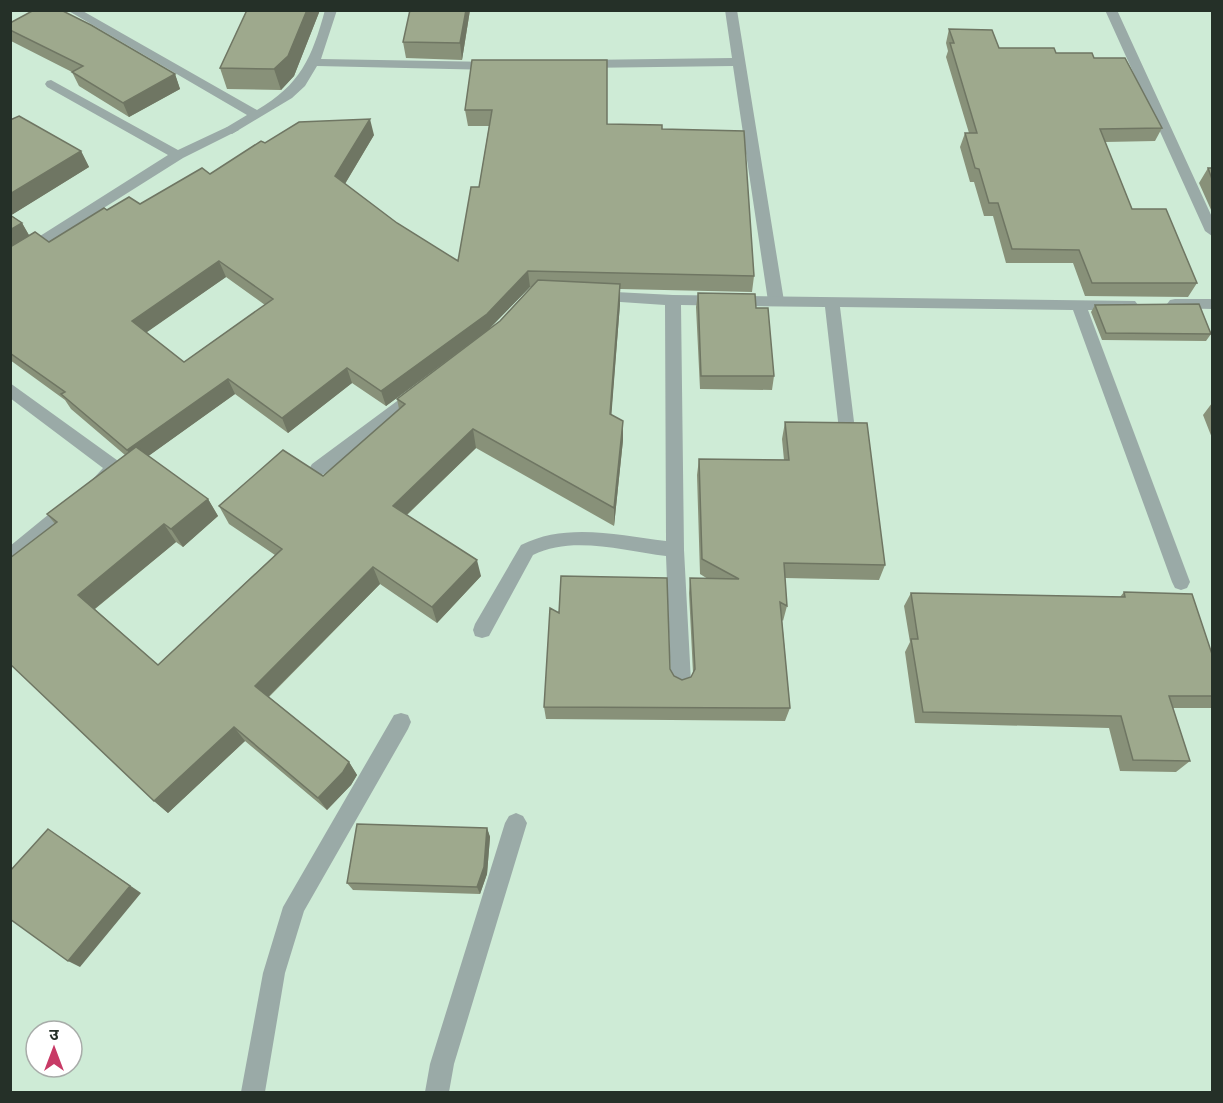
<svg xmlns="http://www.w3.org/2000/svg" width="1223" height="1103" viewBox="0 0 1223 1103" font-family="'Crimson Pro','Noto Sans Devanagari',serif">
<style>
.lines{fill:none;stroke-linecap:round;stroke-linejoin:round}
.lane{fill:#9aaaa7;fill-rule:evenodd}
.street{fill:#9aaaa7;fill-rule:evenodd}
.wall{fill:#889179;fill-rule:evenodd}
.shaded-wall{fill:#6f7663}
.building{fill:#9ea98d;stroke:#6f7663;stroke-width:1.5;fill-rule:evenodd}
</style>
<rect width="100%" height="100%" fill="#ceebd6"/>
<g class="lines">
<path class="lane" d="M 67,10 L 81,10 L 257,110 C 300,85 312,58 325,10 L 337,10 L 321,59 L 494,62 L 500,66 L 494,70 L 317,66 L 305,86 L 292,98 L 232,134 L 227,133 L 225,130 L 227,127 L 247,115 Z
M 725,10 L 737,10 L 784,301 L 776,306 L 768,301 L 733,66 L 582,68 L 576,64 L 582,60 L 732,58 Z
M 1105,10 L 1117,10 L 1212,217 L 1212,236 L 1205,231 Z"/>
<path class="street" d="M 51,80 L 178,150 L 227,127 L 237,127 L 239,130 L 183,158 L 10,267 L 10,255 L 168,155 L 47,87 L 45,84 L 47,81 Z
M 596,291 L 673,295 L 1135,301 L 1138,305 L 1135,309 L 1130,310 L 1088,310 L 1190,582 L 1187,588 L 1181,590 L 1175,588 L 1172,582 L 1073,310 L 840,307 L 855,430 L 853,435 L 847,436 L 841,435 L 839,430 L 825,307 L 681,305 L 684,550 L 691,682 L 688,688 L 681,691 L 674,688 L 671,682 L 666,556 C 625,551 572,535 533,555 L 489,636 L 482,638 L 475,636 L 473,630 L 475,624 L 521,545 C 566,522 618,535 666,541 L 665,305 L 591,300 L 588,296 L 591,292 Z
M 1175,299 L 1212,299 L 1212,309 L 1170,308 L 1167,304 L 1170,300 Z
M 10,383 L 121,463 L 124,468 C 118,478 106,489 95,485 L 92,480 L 103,468 L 10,398 Z
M 418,388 L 424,390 L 426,394 L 424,398 L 324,474 L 318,476 L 312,474 L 309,469 L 312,464 L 412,390 Z
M 71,499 L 77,501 L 80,506 L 77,511 L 16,562 L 10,564 L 10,546 L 65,501 Z
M 401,713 L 408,715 L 411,722 L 408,729 L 304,911 L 285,973 L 265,1092 L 241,1092 L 263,973 L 283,907 L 394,715 Z
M 516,813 L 523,816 L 527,823 L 454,1064 L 449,1092 L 425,1092 L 430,1064 L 505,823 L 509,816 Z"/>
</g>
<path class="wall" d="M 247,10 L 320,10 L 294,76 L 281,90 L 227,89 L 220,68 Z
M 470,10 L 462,60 L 406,58 L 403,42 Z
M 10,23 L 175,74 L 180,89 L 129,117 L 79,86 L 72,72 L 11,41 Z
M 949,29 L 999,48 L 1056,53 L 1094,58 L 1162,128 L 1155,141 L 1105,142 L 1132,209 L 1197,283 L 1188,297 L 1085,296 L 1073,263 L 1006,263 L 993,216 L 984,216 L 974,182 L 970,182 L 960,147 L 965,133 L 969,133 L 946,57 L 948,51 L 946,43 Z
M 472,60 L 607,124 L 662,129 L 754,276 L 752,292 L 620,289 L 620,304 L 611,415 L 623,421 L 623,440 L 614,526 L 476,448 L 407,515 L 481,576 L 437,623 L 380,584 L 269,697 L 349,762 L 357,775 L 351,785 L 327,810 L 245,741 L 168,813 L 154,801 L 55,524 L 47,514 L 125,455 L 71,409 L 65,400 L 10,360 L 10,120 L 81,151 L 89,167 L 11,215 L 22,223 L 29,235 L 49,242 L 107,210 L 140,204 L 210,174 L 265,143 L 374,135 L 345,184 L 397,223 L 458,261 L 479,187 L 489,126 L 468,126 L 465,110 ZM 226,277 L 265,305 L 184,362 L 146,332 ZM 530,287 L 532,287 L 500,321 L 490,328 ZM 448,360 L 397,399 L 399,409 L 323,476 L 219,506 L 229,524 L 275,555 L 158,665 L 95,609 L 176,542 L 183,547 L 218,516 L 208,499 L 148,456 L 235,394 L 288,433 L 352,383 L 386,406 Z
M 1208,168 L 1212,168 L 1212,212 L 1199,183 Z
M 698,293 L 756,308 L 774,376 L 772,390 L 700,389 L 696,307 Z
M 1095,305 L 1211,334 L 1206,341 L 1102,340 L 1091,312 Z
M 1212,403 L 1212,438 L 1203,415 Z
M 785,422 L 885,565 L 879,580 L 785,578 L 787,606 L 783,621 L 782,620 L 790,708 L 785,721 L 546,719 L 544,707 L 559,613 L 670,669 L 674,676 L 682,680 L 691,677 L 693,673 L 689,593 L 690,578 L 708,579 L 700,574 L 697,475 L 699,459 L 784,460 L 782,439 Z
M 1124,592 L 1212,654 L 1212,708 L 1173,708 L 1190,761 L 1176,772 L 1120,771 L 1109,728 L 915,723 L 905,652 L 910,642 L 904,606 L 911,593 L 1120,597 Z
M 487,828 L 490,837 L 487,874 L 480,894 L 353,890 L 347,883 Z"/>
<path class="shaded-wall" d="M 307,10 L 320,10 L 294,76 L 281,90 L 274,69 Z
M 466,10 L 470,10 L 462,60 L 460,43 Z
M 175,74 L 180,89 L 129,117 L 123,103 Z
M 370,119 L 374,135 L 340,192 L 335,176 Z
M 81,151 L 89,167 L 10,216 L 10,194 Z
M 22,223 L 31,239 L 10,252 L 10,230 Z
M 219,261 L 226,277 L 140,337 L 132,321 Z
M 528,271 L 530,287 L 489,329 L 386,406 L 381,391 Z
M 620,284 L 620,304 L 610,433 L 610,414 Z
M 347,368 L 352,383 L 288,433 L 282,418 Z
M 228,379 L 235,394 L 136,465 L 127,450 Z
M 623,421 L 623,440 L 614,526 L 614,508 Z
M 473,429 L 476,448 L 398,523 L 393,506 Z
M 208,499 L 218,516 L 183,547 L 171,529 Z
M 164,524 L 176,542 L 92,611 L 78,595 Z
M 477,560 L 481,576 L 437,623 L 432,607 Z
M 373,567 L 380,584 L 265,700 L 255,686 Z
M 234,727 L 245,741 L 168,813 L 154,801 Z
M 349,762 L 357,775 L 351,785 L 327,810 L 318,798 Z
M 487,828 L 490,837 L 487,874 L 480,894 L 477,887 Z
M 60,837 L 141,893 L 80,967 L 68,961 Z"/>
<path class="building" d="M 34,10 L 61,10 L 91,25 L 175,74 L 123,103 L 72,72 L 83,66 L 10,30 L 10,23 Z
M 247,10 L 307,10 L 288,56 L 274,69 L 220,68 Z
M 410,10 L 466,10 L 460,43 L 403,42 Z
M 949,29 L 992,30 L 999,48 L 1054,48 L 1056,53 L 1092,53 L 1094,58 L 1125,58 L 1162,128 L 1100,129 L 1132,209 L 1166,209 L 1197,283 L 1092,283 L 1079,250 L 1012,249 L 998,203 L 989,203 L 979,169 L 975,168 L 965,133 L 977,133 L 950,43 L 954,43 Z
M 472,60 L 607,60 L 607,124 L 662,125 L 662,129 L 744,131 L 754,276 L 528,271 L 487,314 L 381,391 L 347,368 L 282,418 L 228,379 L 127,450 L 61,394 L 65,392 L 10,353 L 10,247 L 35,232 L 49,242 L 104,208 L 107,210 L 129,197 L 140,204 L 202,168 L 210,174 L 261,141 L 265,143 L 299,122 L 370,119 L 335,176 L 397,223 L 458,261 L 471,187 L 479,187 L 492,110 L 465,110 ZM 219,261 L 273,299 L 184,362 L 132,321 Z
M 19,116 L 81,151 L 10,194 L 10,120 Z
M 1208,168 L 1212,168 L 1212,179 Z
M 10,215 L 22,223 L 10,230 Z
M 538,280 L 620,284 L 610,414 L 623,421 L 614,508 L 473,429 L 393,506 L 477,560 L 432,607 L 373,567 L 255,686 L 349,762 L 343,772 L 318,798 L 234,727 L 154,801 L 10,664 L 10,558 L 57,522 L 47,514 L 136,447 L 208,499 L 171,529 L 164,524 L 78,595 L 158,665 L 282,549 L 219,506 L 283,450 L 323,476 L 405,404 L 397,399 L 500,321 Z
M 698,293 L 755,294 L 756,308 L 768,308 L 774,376 L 701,376 Z
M 1199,304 L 1211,334 L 1106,333 L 1095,305 Z
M 785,422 L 867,423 L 885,565 L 784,563 L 787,606 L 780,602 L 790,708 L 544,707 L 550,608 L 559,613 L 561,576 L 667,578 L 670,669 L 674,676 L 682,680 L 691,677 L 695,669 L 690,578 L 739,579 L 702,559 L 699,459 L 789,460 Z
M 1124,592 L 1192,594 L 1212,654 L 1212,696 L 1169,696 L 1190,761 L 1133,760 L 1121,716 L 923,712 L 911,639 L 918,639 L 911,593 L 1125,597 Z
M 357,824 L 487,828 L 484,867 L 477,887 L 347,883 Z
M 48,829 L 130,886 L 68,961 L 10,919 L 10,871 Z"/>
<rect width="1223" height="1103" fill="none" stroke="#253028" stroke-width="24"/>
<g transform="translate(54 1049)"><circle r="28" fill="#ffffff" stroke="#a8aca9" stroke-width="1.5"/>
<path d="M0-4.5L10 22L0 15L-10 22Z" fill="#c83a66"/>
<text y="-9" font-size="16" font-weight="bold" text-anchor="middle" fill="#253028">उ</text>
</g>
</svg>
